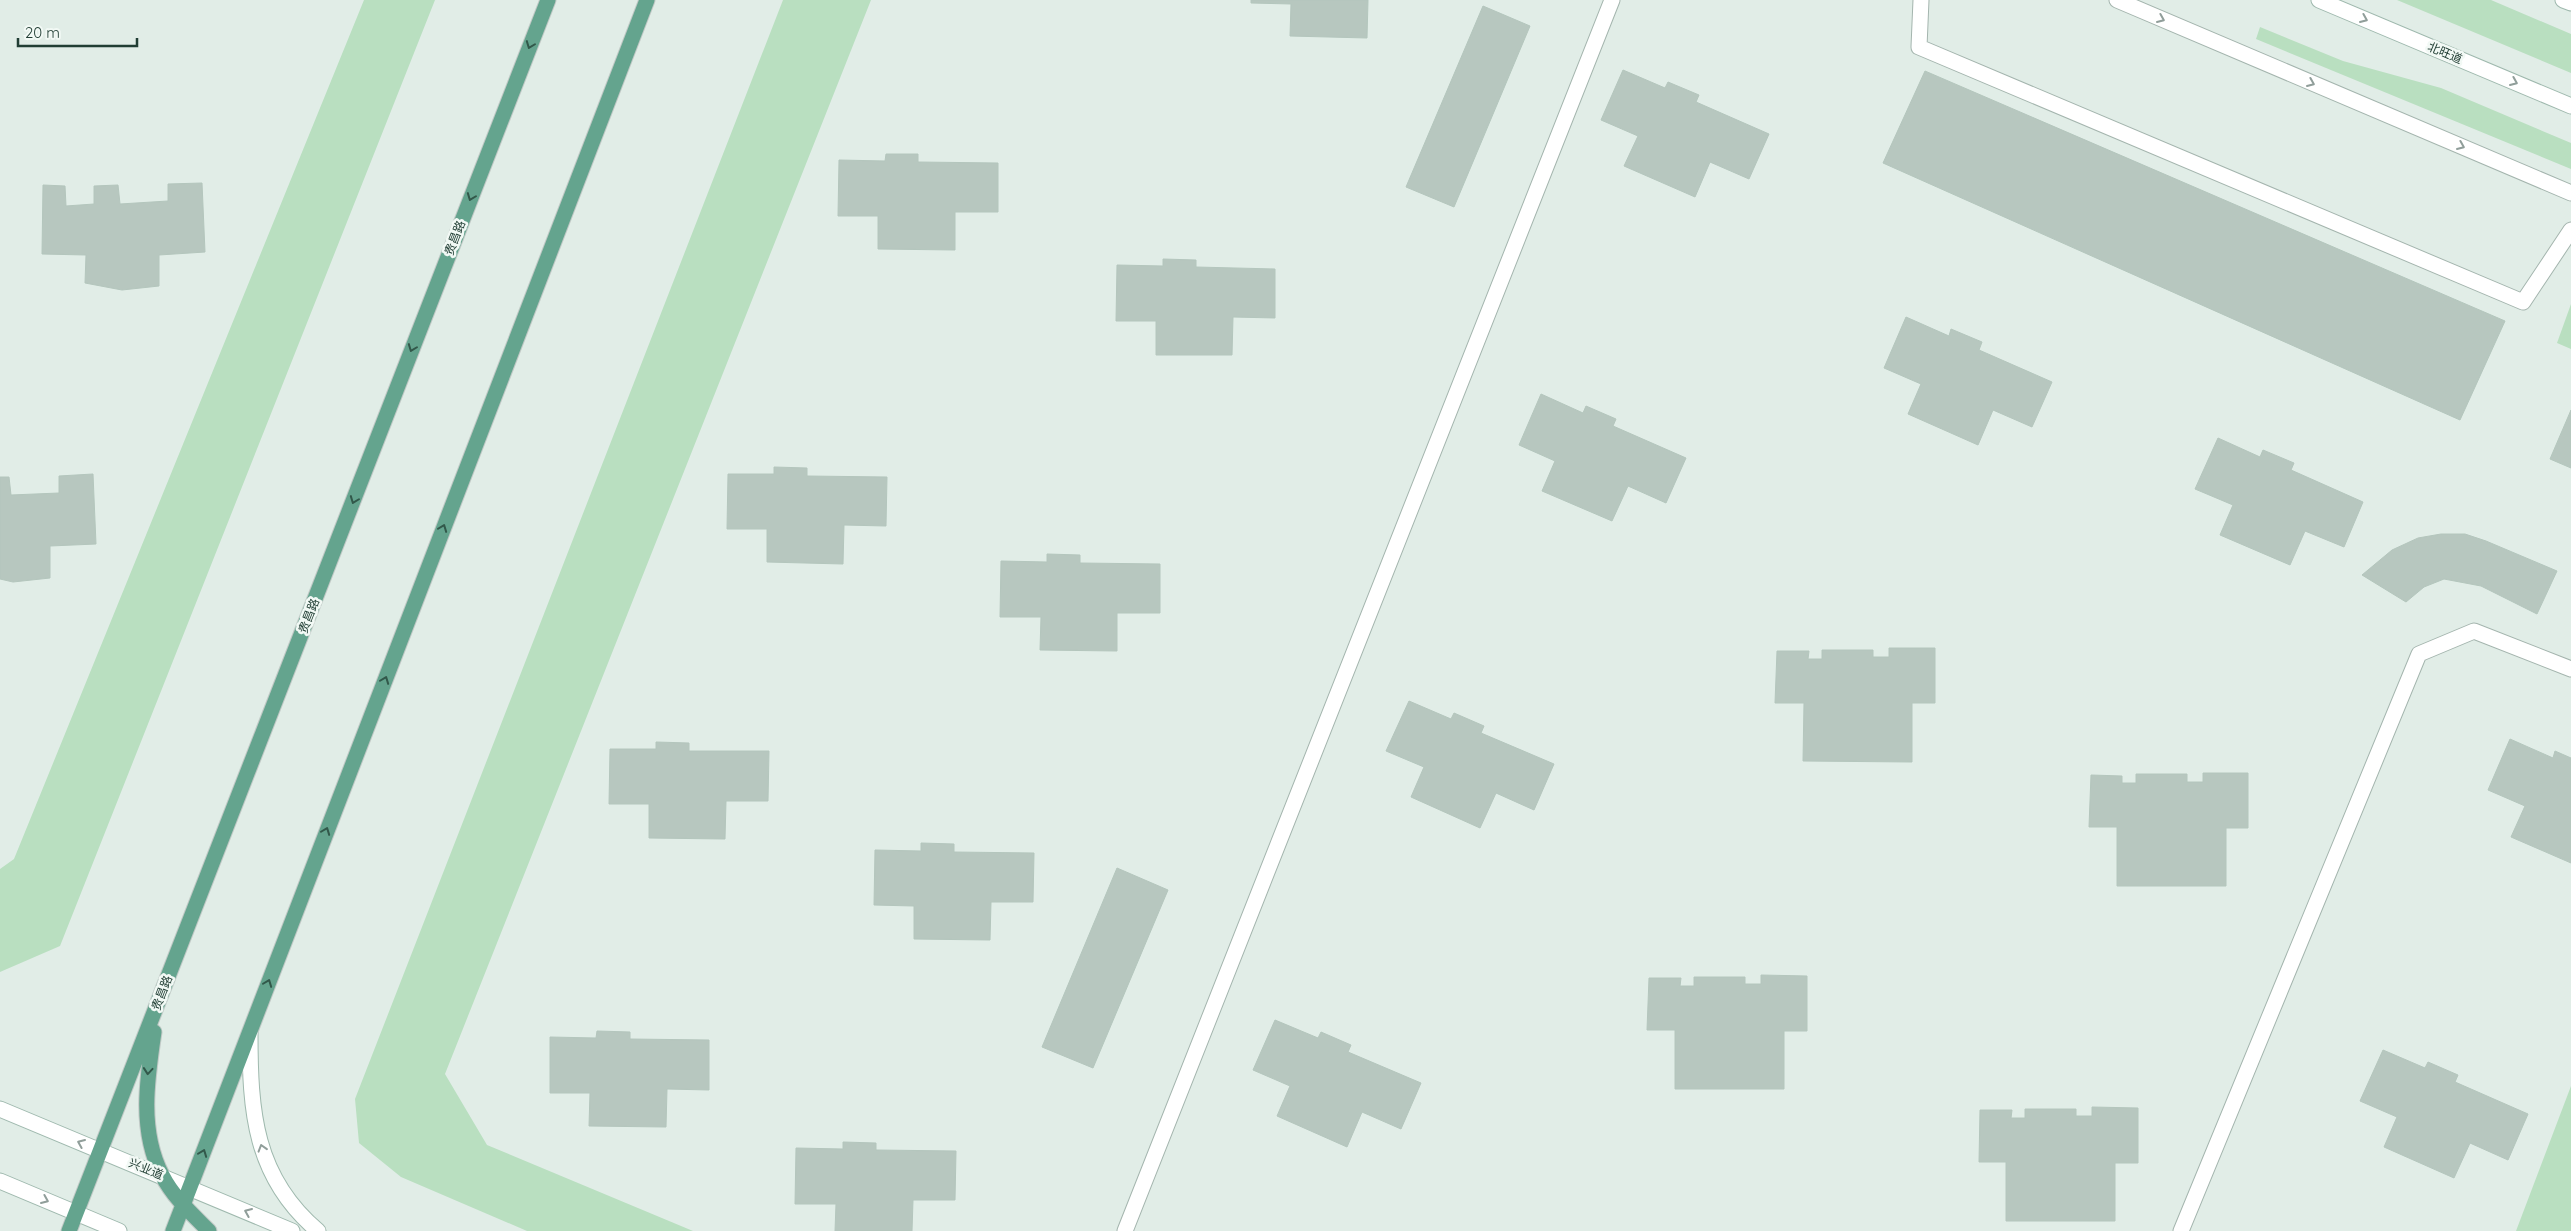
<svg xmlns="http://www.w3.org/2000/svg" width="2571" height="1231" viewBox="0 0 2571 1231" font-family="Quicksand,'Noto Sans SC',sans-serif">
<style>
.green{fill:#b9dfc0}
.building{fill:#b7c7bf;stroke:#b4c6bd}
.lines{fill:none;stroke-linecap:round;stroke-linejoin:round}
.lane-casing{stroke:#a4b5ae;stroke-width:17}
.street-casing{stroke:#a4b5ae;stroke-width:17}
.secondary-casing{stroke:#9fb9ae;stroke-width:17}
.primary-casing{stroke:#c1c9c6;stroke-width:17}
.lane{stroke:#fff;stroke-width:15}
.street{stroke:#fff;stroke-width:15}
.secondary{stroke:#fff;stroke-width:15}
.primary{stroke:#64a48e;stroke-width:15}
.oneway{stroke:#909e9a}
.oneway2{stroke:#32584a}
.labels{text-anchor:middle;stroke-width:5;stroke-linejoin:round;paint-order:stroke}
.street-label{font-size:12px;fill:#213e34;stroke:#f2f9f5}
</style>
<rect width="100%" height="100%" fill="#e1ede7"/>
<path class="green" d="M 364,0 L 435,0 L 60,946 L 0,972 L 0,869 L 14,859 Z
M 783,0 L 871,0 L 445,1074 L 487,1145 L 693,1231 L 527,1231 L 401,1177 L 359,1143 L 355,1099 Z
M 2397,0 L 2491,0 L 2571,34 L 2571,73 Z
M 2260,27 L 2343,61 L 2441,88 L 2571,143 L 2571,169 L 2256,39 Z
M 2571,304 L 2571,349 L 2557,343 Z
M 2571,1086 L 2571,1231 L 2516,1231 Z"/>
<path class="building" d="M 1251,0 L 1368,0 L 1367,38 L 1290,36 L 1291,4 L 1251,3 Z
M 1483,6 L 1530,26 L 1454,207 L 1406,187 Z
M 1623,70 L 1665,88 L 1668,82 L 1699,95 L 1696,102 L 1769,134 L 1749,179 L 1710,162 L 1695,197 L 1624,166 L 1638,136 L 1601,120 Z
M 1925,71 L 2505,321 L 2460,420 L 1883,163 Z
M 886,154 L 918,154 L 918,162 L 998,163 L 998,212 L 955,212 L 955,250 L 878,249 L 878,216 L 838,216 L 839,160 L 885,161 Z
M 202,183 L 205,252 L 159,255 L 159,286 L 122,290 L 85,283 L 86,255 L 42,254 L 43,185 L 65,186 L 66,206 L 94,204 L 94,186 L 118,185 L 120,204 L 168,201 L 168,184 Z
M 1163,259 L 1196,260 L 1196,267 L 1275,269 L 1275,318 L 1233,317 L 1232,355 L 1156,355 L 1156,321 L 1116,321 L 1117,265 L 1163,266 Z
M 1906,317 L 1949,336 L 1951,329 L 1982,342 L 1979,350 L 2052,382 L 2032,427 L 1993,410 L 1978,445 L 1908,414 L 1921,384 L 1884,368 Z
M 1541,394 L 1583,413 L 1586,406 L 1616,419 L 1613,426 L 1686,458 L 1666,503 L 1628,486 L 1612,521 L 1542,491 L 1555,461 L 1519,445 Z
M 2571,410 L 2571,468 L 2550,459 Z
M 2218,438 L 2260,457 L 2263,450 L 2294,463 L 2291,470 L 2363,502 L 2344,547 L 2305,531 L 2290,565 L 2220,535 L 2233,505 L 2195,489 Z
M 774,467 L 807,468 L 807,476 L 887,477 L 886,526 L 844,525 L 843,564 L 767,562 L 767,529 L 727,529 L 728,474 L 774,474 Z
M 93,474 L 96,544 L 50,546 L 50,578 L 13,582 L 0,579 L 0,477 L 9,477 L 11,495 L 59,493 L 59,476 Z
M 2441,534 L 2465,534 L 2486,541 L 2557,571 L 2537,614 L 2481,586 L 2444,579 L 2424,587 L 2406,602 L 2362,575 L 2392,550 L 2418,538 Z
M 1047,554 L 1080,555 L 1080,563 L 1160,564 L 1160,613 L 1117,613 L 1117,651 L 1040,650 L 1041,617 L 1000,617 L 1001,561 L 1047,562 Z
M 1889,648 L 1935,648 L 1935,703 L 1912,703 L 1912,762 L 1803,761 L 1804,703 L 1775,703 L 1777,651 L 1809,651 L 1808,659 L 1822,659 L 1822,650 L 1873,650 L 1873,657 L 1889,657 Z
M 1409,701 L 1451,719 L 1454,713 L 1484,726 L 1481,733 L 1554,764 L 1534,810 L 1496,793 L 1480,828 L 1411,797 L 1424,767 L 1386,751 Z
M 2510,739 L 2553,758 L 2555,751 L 2571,758 L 2571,863 L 2511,837 L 2525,806 L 2488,790 Z
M 656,742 L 689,743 L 689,751 L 769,751 L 768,801 L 726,801 L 725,839 L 649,838 L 649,804 L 609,804 L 610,749 L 656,749 Z
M 2203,773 L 2248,773 L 2248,828 L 2226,828 L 2226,886 L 2117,886 L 2117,827 L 2089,827 L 2091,775 L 2122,776 L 2122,783 L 2136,783 L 2136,774 L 2187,774 L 2187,782 L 2203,782 Z
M 921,843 L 954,844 L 954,852 L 1034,853 L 1033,902 L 991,902 L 990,940 L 914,939 L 914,906 L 874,905 L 875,850 L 921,851 Z
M 1117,868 L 1168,890 L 1093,1068 L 1042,1047 Z
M 1761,975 L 1807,976 L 1807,1031 L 1784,1031 L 1784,1089 L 1675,1089 L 1675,1030 L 1647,1030 L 1649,978 L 1681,978 L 1680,986 L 1694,986 L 1694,977 L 1745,977 L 1745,984 L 1761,984 Z
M 1275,1020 L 1318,1038 L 1321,1032 L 1351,1045 L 1348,1052 L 1421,1083 L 1401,1129 L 1362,1112 L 1347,1147 L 1277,1116 L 1290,1086 L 1253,1070 Z
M 597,1031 L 630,1032 L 630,1039 L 709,1040 L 709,1090 L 667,1089 L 666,1127 L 589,1126 L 590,1093 L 550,1093 L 550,1037 L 596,1038 Z
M 2383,1050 L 2425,1068 L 2428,1062 L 2458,1075 L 2455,1082 L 2528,1114 L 2508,1160 L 2470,1143 L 2454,1178 L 2384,1147 L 2397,1117 L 2360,1101 Z
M 2092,1107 L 2138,1108 L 2138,1163 L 2115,1163 L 2115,1221 L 2006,1221 L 2006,1162 L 1979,1162 L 1980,1110 L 2012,1110 L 2011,1118 L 2025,1118 L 2025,1109 L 2076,1109 L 2076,1116 L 2092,1116 Z
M 843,1142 L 876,1143 L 876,1150 L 956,1151 L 955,1200 L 913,1200 L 912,1231 L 835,1231 L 836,1204 L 795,1204 L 796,1148 L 843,1149 Z"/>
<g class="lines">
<defs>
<path id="lane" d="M 1921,0 L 1919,47 L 2523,302 L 2571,230
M 2181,1231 L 2419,654 L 2474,631 L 2571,669"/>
<path id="street" d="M 2117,0 L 2571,193
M 1125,1231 L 1612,0"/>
<path id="secondary" d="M 2319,0 L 2571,106
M 2563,0 L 2571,3
M 250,1033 C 250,1111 254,1177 318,1231
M 0,1109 L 292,1231
M 0,1181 L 119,1231"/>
<path id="primary" d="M 154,1032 C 147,1079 139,1131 162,1175 C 173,1197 192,1214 209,1231
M 69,1231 L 548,0
M 173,1231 L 647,0"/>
</defs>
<use href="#lane" class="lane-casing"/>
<use href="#street" class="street-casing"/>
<use href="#secondary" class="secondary-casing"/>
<use href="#primary" class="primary-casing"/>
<use href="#lane" class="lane"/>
<use href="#street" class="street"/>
<use href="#secondary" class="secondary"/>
<use href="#primary" class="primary"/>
</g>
<defs><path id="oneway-chevron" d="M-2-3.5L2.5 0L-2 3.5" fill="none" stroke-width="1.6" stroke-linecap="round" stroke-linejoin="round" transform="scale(1.25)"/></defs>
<g class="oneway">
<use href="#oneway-chevron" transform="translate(2161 19) rotate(23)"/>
<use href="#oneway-chevron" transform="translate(2364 19) rotate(23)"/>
<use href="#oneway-chevron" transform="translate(2514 82) rotate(23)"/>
<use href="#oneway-chevron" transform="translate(2311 83) rotate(23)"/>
<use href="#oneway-chevron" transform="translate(2461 146) rotate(23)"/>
<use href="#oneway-chevron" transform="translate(81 1143) rotate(-157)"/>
<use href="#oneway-chevron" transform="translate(262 1148) rotate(-107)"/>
<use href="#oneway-chevron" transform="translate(45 1200) rotate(23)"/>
<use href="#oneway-chevron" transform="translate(248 1212) rotate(-157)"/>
</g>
<g class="oneway2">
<use href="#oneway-chevron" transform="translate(530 45) rotate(111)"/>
<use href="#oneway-chevron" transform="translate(471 197) rotate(111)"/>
<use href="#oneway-chevron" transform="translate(412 348) rotate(111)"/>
<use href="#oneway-chevron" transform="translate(354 500) rotate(111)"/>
<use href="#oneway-chevron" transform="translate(443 528) rotate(-69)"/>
<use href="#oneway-chevron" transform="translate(385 680) rotate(-69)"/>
<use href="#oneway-chevron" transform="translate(326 831) rotate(-69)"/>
<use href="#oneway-chevron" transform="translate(268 983) rotate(-69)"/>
<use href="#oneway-chevron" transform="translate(148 1071) rotate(95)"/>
<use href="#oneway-chevron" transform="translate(203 1153) rotate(-69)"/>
</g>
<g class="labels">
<g class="street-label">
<text transform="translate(2445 53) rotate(23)" y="4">北旺道</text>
<text transform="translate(455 238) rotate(-69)" y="4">贵昌路</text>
<text transform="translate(309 616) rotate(-69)" y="4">贵昌路</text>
<text transform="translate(162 993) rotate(-69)" y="4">贵昌路</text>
<text transform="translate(146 1169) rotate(22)" y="4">兴业道</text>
</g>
</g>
<path d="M18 38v8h119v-8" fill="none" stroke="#213e34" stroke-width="2.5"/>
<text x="25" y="38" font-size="15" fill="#213e34" stroke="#f2f9f5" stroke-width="4" paint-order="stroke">20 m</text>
</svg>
